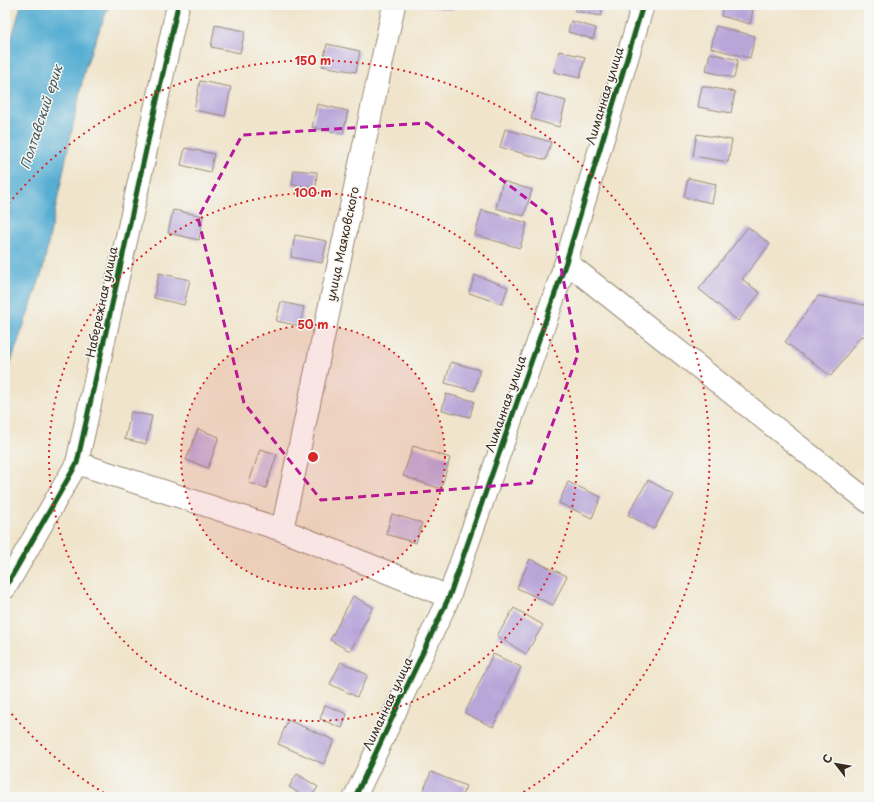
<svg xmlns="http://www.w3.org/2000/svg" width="874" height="802" viewBox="0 0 874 802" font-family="'Playpen Sans',sans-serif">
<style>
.water{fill:#57aed3;stroke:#496c78}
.building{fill:#b8a6d9}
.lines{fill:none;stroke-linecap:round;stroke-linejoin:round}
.minor-casing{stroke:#968875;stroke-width:24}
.minor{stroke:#fff;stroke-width:22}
.cycleway-casing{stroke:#f6f6f2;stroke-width:8}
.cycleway{stroke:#1b5e20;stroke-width:5}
.marked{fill:none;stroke:#b5179e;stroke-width:3;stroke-dasharray:8 5;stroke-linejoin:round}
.ring{fill:none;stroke:#d62828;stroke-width:2;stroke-dasharray:2 4}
.labels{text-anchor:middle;stroke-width:3;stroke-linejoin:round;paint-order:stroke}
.street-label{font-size:12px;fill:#3b2a1e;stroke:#f6f6f2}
.water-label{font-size:13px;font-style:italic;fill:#45585d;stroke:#f6f6f2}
.centre{fill:#d62828;stroke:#f6f6f2;stroke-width:2}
.ring-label{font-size:12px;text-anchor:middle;font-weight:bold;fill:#d62828;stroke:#f6f6f2;stroke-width:3;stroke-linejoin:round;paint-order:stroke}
</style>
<rect width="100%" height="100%" fill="#f6f6f2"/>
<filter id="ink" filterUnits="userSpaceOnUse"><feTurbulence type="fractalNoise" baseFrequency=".025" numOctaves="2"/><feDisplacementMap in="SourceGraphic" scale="8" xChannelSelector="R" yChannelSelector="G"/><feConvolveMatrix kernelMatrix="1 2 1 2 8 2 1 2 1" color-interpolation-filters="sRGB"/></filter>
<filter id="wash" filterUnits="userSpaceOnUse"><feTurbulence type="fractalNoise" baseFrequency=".012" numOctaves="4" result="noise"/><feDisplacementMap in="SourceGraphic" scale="16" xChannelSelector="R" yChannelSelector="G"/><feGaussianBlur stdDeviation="0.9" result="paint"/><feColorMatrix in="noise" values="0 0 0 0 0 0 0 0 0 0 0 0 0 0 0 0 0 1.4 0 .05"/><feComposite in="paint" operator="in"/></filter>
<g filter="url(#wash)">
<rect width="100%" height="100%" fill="#f0e5cc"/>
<path class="water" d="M 21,5 L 109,5 L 85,68 L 42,273 L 5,379 L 5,62 Z"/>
<g id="blocks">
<path class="building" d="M 422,5 L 454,5 L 453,10 L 422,6 Z
M 576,5 L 603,5 L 601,16 L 575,11 Z
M 723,5 L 732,5 L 753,10 L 750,24 L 721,16 Z
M 571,21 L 596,28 L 593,39 L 568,32 Z
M 215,25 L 245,31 L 240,53 L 211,47 Z
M 716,26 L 755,36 L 750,58 L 711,48 Z
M 327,44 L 360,51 L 356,72 L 322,66 Z
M 559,51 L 585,57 L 580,78 L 554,72 Z
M 710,53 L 738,60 L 734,78 L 706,71 Z
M 200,81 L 231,87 L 225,116 L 194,110 Z
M 702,86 L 735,92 L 731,113 L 698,107 Z
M 538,93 L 566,101 L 559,127 L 531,119 Z
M 317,104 L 348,111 L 343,134 L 312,127 Z
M 505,129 L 551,142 L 546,160 L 500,147 Z
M 697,134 L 732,140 L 728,162 L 693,156 Z
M 185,148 L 214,154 L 210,172 L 181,165 Z
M 294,170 L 317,172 L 316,187 L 292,185 Z
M 688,178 L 716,184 L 712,203 L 684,197 Z
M 503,181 L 532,190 L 524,216 L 496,208 Z
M 173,210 L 203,216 L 199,240 L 168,233 Z
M 482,210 L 527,223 L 520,248 L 475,235 Z
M 748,227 L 770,244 L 742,279 L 760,293 L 738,321 L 699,289 Z
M 295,235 L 327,241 L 322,263 L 291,257 Z
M 159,273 L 190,280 L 184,305 L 154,298 Z
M 475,275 L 508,287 L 502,304 L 469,293 Z
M 818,296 L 869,306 L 869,337 L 861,336 L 831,376 L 785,342 Z
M 281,302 L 304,307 L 300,326 L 276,321 Z
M 451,362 L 480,370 L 474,391 L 445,383 Z
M 446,394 L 474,401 L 470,417 L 442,410 Z
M 131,412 L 152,416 L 146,444 L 125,439 Z
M 198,429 L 219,437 L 208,468 L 186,460 Z
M 413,446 L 450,458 L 441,489 L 403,476 Z
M 260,449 L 277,454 L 266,488 L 249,483 Z
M 648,480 L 673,494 L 654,529 L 628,515 Z
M 568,482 L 601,497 L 592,518 L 559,503 Z
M 392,514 L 422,523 L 416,543 L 386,534 Z
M 530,559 L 567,576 L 553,605 L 517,588 Z
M 353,596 L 373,607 L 350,651 L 330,640 Z
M 514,608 L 543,625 L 526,654 L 497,636 Z
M 493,654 L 521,667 L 493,727 L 465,713 Z
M 341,662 L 368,675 L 357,697 L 330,684 Z
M 325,705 L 347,714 L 342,728 L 320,719 Z
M 288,720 L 334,740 L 324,764 L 278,744 Z
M 431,772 L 466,786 L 461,797 L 421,797 Z
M 297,774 L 318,787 L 311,797 L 305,797 L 289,787 Z"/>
</g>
</g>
<g filter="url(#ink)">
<use href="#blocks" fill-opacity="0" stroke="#968875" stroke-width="1"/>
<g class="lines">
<defs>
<path id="minor" d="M 566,262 L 869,502
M 77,463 L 282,530 L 449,597
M 282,530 L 394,5
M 5,588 L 77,463 L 178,5
M 355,797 L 449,597 L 566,262 L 643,5"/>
</defs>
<use href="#minor" class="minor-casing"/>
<use href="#minor" class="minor"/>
<defs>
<path id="cycleway" d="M 5,588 L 77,463 L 178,5
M 355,797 L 449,597 L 566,262 L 643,5"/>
</defs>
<use href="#cycleway" class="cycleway-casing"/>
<use href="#cycleway" class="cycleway"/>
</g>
</g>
<path class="marked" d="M 427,123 L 551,217 L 578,354 L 531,483 L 321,500 L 244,403 L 198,218 L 242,135 Z"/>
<circle cx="313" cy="457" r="132" fill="#d62828" fill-opacity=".12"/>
<g class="ring">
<circle cx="313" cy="457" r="132"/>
<circle cx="313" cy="457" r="264"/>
<path d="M109 796A396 396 0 0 1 5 706M5 208A396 396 0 1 1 517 796"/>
</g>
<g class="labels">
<g class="street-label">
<text transform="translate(605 96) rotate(-73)" y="4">Лиманная улица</text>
<text transform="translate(343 244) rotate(-78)" y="4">улица Маяковского</text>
<text transform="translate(102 302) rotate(-78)" y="4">Набережная улица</text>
<text transform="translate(506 404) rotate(-71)" y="4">Лиманная улица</text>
<text transform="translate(388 704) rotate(-65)" y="4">Лиманная улица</text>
</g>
<g class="water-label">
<text transform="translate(41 117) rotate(-72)" y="5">Полтавский ерик</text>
</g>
</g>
<circle cx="313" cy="457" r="6" class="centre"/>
<g class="ring-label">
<text x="313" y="65">150 m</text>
<text x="313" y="197">100 m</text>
<text x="313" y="329">50 m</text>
</g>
<rect width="874" height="802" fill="none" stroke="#f6f6f2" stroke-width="20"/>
<g transform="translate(836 764) rotate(301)" stroke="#f6f6f2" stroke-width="3" paint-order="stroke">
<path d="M0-3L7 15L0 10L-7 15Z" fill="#3b2a1e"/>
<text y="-6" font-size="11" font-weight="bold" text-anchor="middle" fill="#3b2a1e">С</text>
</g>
</svg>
